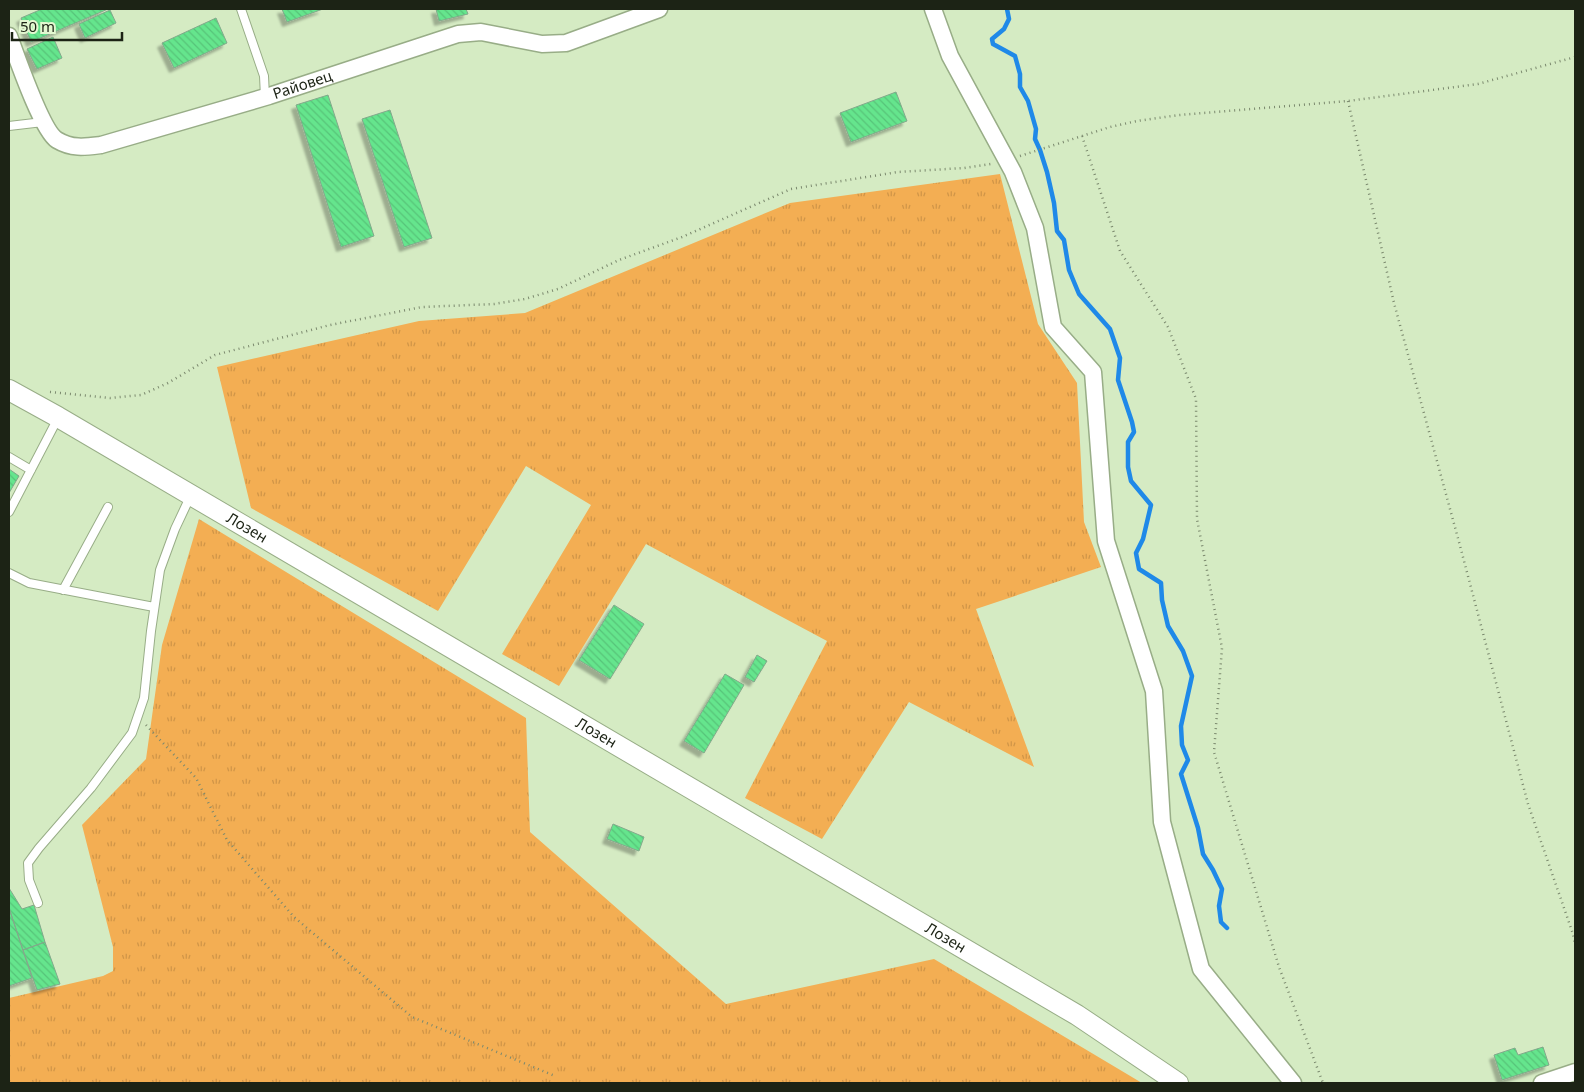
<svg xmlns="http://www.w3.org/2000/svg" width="1584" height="1092" viewBox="0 0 1584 1092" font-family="'Noto Sans',sans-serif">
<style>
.grass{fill:url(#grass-tufts)}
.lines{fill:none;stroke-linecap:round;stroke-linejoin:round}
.stream{stroke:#1f89e8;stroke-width:4.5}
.building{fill:url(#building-back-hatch);stroke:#83a88b;filter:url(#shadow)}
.service-casing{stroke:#98ad87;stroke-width:10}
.minor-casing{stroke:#98ad87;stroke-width:19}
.tertiary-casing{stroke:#98ad87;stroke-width:22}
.path{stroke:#7b896e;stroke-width:2.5;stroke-dasharray:1 4;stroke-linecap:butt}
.service{stroke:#fff;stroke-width:8}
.minor{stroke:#fff;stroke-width:16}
.tertiary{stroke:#fff;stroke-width:20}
.labels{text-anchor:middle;stroke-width:5;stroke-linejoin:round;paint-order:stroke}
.street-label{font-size:15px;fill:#1c2315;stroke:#e2f8d0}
</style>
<defs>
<pattern id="grass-tufts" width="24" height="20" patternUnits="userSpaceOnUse" patternTransform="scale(1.25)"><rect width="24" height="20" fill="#f3ae53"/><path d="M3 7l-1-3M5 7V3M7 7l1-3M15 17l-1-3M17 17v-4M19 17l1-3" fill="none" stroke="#d09547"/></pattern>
<pattern id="building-back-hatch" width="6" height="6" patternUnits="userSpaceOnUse" patternTransform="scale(1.25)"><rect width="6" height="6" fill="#65e58d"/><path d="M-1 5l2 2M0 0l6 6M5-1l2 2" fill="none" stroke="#57c479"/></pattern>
<filter id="shadow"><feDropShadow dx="-4.5" dy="4.5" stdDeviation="1" flood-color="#0004"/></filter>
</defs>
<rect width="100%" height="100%" fill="#d5ebc3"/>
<path class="grass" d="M 1000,174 L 1038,324 L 1077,383 L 1084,522 L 1101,567 L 976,609 L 1034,767 L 909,702 L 822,839 L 745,798 L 827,641 L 646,544 L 559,686 L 502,654 L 591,505 L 526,466 L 438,611 L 251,508 L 217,367 L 419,321 L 525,313 L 790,203 Z
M 199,519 L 526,718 L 530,832 L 726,1004 L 934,959 L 1142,1083 L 9,1083 L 9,998 L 103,976 L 113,971 L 113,947 L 82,825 L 146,759 L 162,645 Z"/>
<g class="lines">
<path class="stream" d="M 1007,9 L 1009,19 L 1004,29 L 992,39 L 993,44 L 1015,56 L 1020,74 L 1020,87 L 1028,101 L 1036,129 L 1035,139 L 1040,150 L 1047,172 L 1054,203 L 1057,231 L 1064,240 L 1069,270 L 1079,294 L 1110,329 L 1120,358 L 1118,380 L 1132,422 L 1134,432 L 1128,442 L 1128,467 L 1131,481 L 1151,505 L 1143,539 L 1136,553 L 1139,569 L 1161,583 L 1162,600 L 1168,626 L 1183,651 L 1192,676 L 1181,726 L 1182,745 L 1188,760 L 1181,774 L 1198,828 L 1203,854 L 1213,870 L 1222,889 L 1219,906 L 1221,922 L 1227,928"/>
</g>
<path class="building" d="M 42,9 L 108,9 L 31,42 L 21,18 Z
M 282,9 L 323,9 L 287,22 Z
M 436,9 L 466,9 L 468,14 L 439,21 Z
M 110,10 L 116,23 L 85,38 L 79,24 Z
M 216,18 L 227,43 L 174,68 L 162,43 Z
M 53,37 L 62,58 L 37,69 L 27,49 Z
M 896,92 L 907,121 L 851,142 L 840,113 Z
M 328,95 L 374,236 L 341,247 L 296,105 Z
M 390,110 L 432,238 L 404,247 L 362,119 Z
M 9,469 L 19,476 L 9,493 Z
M 614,605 L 644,624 L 610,679 L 579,660 Z
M 757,655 L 767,661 L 754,682 L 745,677 Z
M 725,674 L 744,685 L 704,753 L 684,741 Z
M 613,824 L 644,837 L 639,851 L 607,839 Z
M 9,888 L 22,909 L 34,905 L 45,942 L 23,950 L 9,908 Z
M 9,908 L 32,978 L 9,986 Z
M 45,942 L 60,984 L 37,990 L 23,950 Z
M 1543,1047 L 1549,1065 L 1502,1080 L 1494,1055 L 1515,1048 L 1518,1055 Z"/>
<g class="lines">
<defs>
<path id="service" d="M 241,9 L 264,76 L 265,97
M 9,126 L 43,122
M 9,457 L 31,470
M 9,512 L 58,418
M 9,573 L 29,583 L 154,607
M 63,590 L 108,507
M 38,903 L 29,880 L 28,863 L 39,848 L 91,788 L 132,733 L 144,698 L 151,631 L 160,570 L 175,529 L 190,497"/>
<g id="minor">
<path d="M 933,9 L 950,56 L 1013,172 L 1035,228 L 1053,327 L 1093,372 L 1106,541 L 1154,691 L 1162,822 L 1201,969 L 1293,1083"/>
<path id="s1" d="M 9,36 C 16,55 42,131 57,140 C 72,149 85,147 101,145 L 269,96 L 458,34 L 481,32 L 542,44 L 566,43 L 659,9"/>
<path d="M 1542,1083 L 1575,1072"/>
</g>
<g id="tertiary">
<path id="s2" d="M 9,390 L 58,417 L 1077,1015 L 1178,1083"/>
</g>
</defs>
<use href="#service" class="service-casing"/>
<use href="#minor" class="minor-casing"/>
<use href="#tertiary" class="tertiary-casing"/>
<path class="path" d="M 1348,101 L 1394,303 L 1459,542 L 1528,804 L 1573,934 L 1575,944
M 1082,136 L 1120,251 L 1168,327 L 1196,399 L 1197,519 L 1222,648 L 1214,752 L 1279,967 L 1323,1083
M 1020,156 L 1110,127 L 1137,121 L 1179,115 L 1348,101 L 1478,84 L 1575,57
M 50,392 L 110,398 L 141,395 L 168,383 L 215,355 L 330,325 L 422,307 L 494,304 L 525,299 L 558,289 L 619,260 L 682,237 L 791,189 L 898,172 L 964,168 L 991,164
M 146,725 L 196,778 L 227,840 L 294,917 L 412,1017 L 555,1076"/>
<use href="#service" class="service"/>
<use href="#minor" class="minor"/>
<use href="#tertiary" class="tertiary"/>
</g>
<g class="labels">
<g class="street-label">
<text dy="5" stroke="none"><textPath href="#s1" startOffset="371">Райовец</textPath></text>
<text dy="5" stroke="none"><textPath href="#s2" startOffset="275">Лозен</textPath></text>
<text dy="5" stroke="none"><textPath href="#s2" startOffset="680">Лозен</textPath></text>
<text dy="5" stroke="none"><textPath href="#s2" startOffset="1085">Лозен</textPath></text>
</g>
</g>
<rect width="1584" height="1092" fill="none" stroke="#1c2315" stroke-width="20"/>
<path d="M12 32v8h110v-8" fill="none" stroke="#1c2315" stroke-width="2.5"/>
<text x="20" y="32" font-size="15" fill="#1c2315" stroke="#e2f8d0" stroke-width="4" paint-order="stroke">50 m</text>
</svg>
